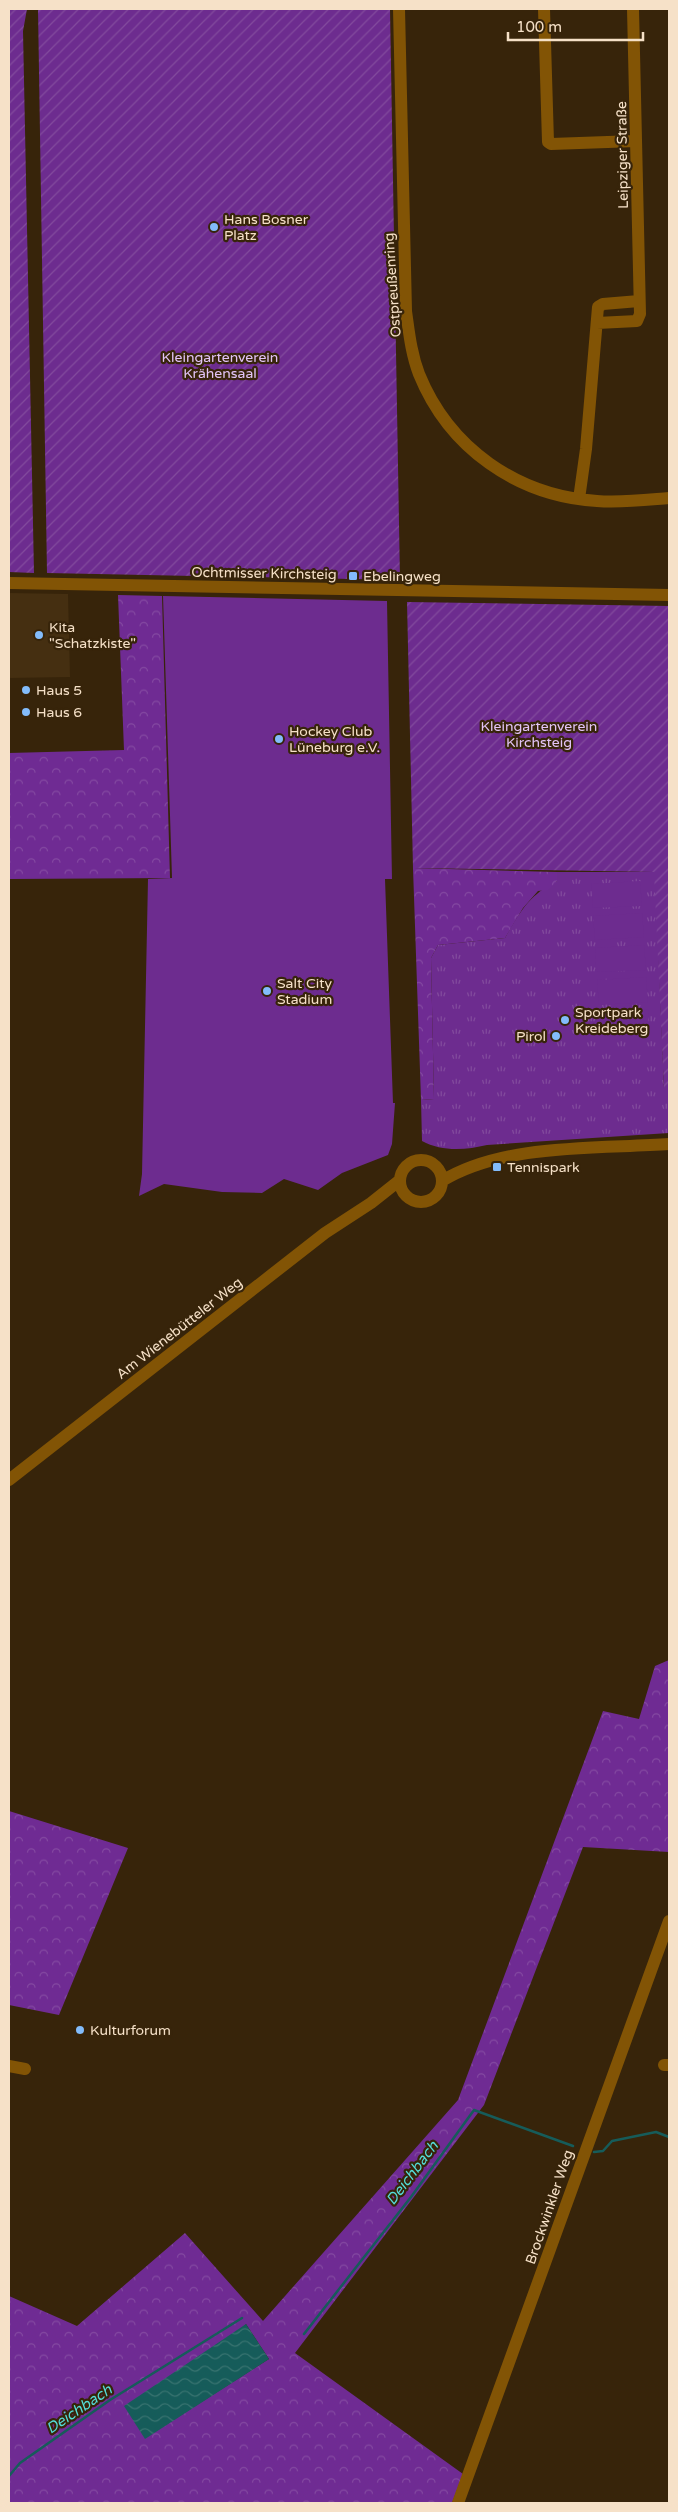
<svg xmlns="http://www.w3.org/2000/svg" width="678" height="2512" viewBox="0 0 678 2512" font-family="'Varela Round',sans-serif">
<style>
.built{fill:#452f11}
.grass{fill:url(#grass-tufts)}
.forest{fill:url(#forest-crowns);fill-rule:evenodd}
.garden{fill:url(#garden-furrows)}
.pitch{fill:#6d2c8f}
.water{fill:url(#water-waves)}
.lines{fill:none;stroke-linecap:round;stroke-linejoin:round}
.stream{stroke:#165c5a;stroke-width:2.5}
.minor{stroke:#825405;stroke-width:12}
.poi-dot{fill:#83bcfb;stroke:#37240a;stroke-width:2}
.labels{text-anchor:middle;stroke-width:4.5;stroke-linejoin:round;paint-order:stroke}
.street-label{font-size:14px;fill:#f6e1c8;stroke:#37240a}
.poi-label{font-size:14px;fill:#f6e1c8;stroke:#37240a;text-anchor:start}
.park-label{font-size:14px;fill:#e3c4f8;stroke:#37240a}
.water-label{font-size:15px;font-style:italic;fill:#54ded9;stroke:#37240a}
</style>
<defs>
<pattern id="grass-tufts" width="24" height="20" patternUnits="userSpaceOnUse" patternTransform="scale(1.25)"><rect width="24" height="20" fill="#6d2c8f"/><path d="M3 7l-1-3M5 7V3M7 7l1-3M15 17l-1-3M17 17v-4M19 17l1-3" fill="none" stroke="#824a9d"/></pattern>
<pattern id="forest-crowns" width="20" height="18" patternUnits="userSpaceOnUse" patternTransform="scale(1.25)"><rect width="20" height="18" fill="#6f2b93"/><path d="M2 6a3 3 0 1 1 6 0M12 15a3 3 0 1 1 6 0" fill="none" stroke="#8449a1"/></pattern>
<pattern id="garden-furrows" width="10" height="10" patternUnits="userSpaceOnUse" patternTransform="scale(1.25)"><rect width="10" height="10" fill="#6d2c8f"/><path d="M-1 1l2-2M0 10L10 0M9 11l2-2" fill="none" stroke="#824a9d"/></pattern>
<pattern id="water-waves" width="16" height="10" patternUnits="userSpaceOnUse" patternTransform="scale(1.25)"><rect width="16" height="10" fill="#165c5a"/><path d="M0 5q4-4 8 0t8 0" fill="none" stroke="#387370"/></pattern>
</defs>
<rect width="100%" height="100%" fill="#37240a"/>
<path class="built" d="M 9,593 L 68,594 L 70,677 L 9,678 Z"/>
<path class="grass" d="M 557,872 L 655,872 L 664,1089 L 669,1090 L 669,1133 L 487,1145 C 466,1150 442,1152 422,1141 L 421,1100 L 434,1099 L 431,958 L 438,945 L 505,938 C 520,912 529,895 557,881 Z"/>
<path class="forest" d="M 118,595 L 162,596 L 170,878 L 9,879 L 9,753 L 124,750 Z
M 413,868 L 557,872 L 557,881 L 548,890 L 538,891 L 523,908 L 505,938 L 438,945 L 431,958 L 434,1099 L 421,1100 Z
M 669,1660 L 669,1852 L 583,1847 L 484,2105 L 295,2353 L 463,2474 L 452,2503 L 9,2503 L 9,2296 L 77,2326 L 185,2233 L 263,2321 L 458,2100 L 603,1711 L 639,1719 L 655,1666 ZM 246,2324 L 269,2359 L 145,2438 Z
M 9,1811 L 128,1848 L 59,2015 L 9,2005 Z"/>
<path class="garden" d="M 9,9 L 27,9 L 23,31 L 34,573 L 9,572 Z
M 38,9 L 390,9 L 400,580 L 47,573 Z
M 407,602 L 669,606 L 669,1090 L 664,1090 L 654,872 L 413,868 Z"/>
<path class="pitch" d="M 163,596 L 387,601 L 392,879 L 385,879 L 393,1103 L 395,1103 L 392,1144 L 388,1155 L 342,1173 L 318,1190 L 284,1179 L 262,1193 L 222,1192 L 164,1184 L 139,1196 L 142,1174 L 148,879 L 172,878 Z
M 640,881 L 642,906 L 593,908 L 591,884 Z
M 642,913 L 644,937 L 595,940 L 593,916 Z
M 644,945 L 646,970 L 596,972 L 595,948 Z
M 646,977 L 648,1002 L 599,1005 L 597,980 Z
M 648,1009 L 649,1034 L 600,1037 L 599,1013 Z"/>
<path class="water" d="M 246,2324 L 269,2359 L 145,2439 L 124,2406 Z"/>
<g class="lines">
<path class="stream" d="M 594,2152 L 603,2151 L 612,2141 L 656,2132 L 669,2137
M 304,2334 L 411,2197 L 474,2110 L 573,2146
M 9,2476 L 20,2463 L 110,2400 L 242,2318"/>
<path class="minor" d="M 399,9 L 406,311 C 409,332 411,353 419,374 C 449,448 517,496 597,501 C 621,503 645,500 669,498
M 544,9 L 548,142 L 551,144 L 636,141
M 597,323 L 637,321 L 640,314 L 633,9
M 579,499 L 586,449 L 598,307 L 603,304 L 639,301
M 9,583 L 669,595
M400 1181a21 21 0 1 1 42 0a21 21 0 1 1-42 0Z
M 442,1181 C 504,1143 598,1149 669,1144
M 9,1480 L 325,1233 L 371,1203 L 400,1180
M 664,2065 L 669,2065
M 9,2066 L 25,2069
M 458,2503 L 669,1921"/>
</g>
<g class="poi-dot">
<circle cx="214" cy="227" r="5"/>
<rect x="348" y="571" width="10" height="10" rx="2.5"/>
<circle cx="39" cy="635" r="5"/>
<circle cx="26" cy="690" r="5"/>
<circle cx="26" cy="712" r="5"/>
<circle cx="279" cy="739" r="5"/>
<circle cx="267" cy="991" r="5"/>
<circle cx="565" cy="1020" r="5"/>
<circle cx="556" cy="1036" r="5"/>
<rect x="492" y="1162" width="10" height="10" rx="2.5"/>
<circle cx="80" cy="2030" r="5"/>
</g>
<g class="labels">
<g class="street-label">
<text transform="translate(622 155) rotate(-91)" y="5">Leipziger Straße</text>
<text transform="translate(392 285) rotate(-94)" y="5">Ostpreußenring</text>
<text transform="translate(264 573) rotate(1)" y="5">Ochtmisser Kirchsteig</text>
<text transform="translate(179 1328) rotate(-38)" y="5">Am Wienebütteler Weg</text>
<text transform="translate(549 2207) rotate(-71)" y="5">Brockwinkler Weg</text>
</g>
<g class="poi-label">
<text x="224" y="224">Hans Bosner<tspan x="224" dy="16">Platz</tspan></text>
<text x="363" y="581">Ebelingweg</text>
<text x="49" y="632">Kita<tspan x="49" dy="16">"Schatzkiste"</tspan></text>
<text x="36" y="695">Haus 5</text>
<text x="36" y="717">Haus 6</text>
<text x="289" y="736">Hockey Club<tspan x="289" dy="16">Lüneburg e.V.</tspan></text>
<text x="277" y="988">Salt City<tspan x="277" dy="16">Stadium</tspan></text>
<text x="575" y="1017">Sportpark<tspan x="575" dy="16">Kreideberg</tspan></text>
<text x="546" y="1041" text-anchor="end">Pirol</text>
<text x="507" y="1172">Tennispark</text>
<text x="90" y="2035">Kulturforum</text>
</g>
<g class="park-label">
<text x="220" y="362">Kleingartenverein<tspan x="220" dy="16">Krähensaal</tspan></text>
<text x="539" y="731">Kleingartenverein<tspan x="539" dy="16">Kirchsteig</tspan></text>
</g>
<g class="water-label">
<text transform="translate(412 2173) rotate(-53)" y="5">Deichbach</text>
<text transform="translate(79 2409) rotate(-34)" y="5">Deichbach</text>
</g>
</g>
<rect width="678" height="2512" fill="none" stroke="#f6e1c8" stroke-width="20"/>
<path d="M508 32v8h135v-8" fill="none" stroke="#f6e1c8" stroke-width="2.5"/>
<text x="516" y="32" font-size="15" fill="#f6e1c8" stroke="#37240a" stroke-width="4" paint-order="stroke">100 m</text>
</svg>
